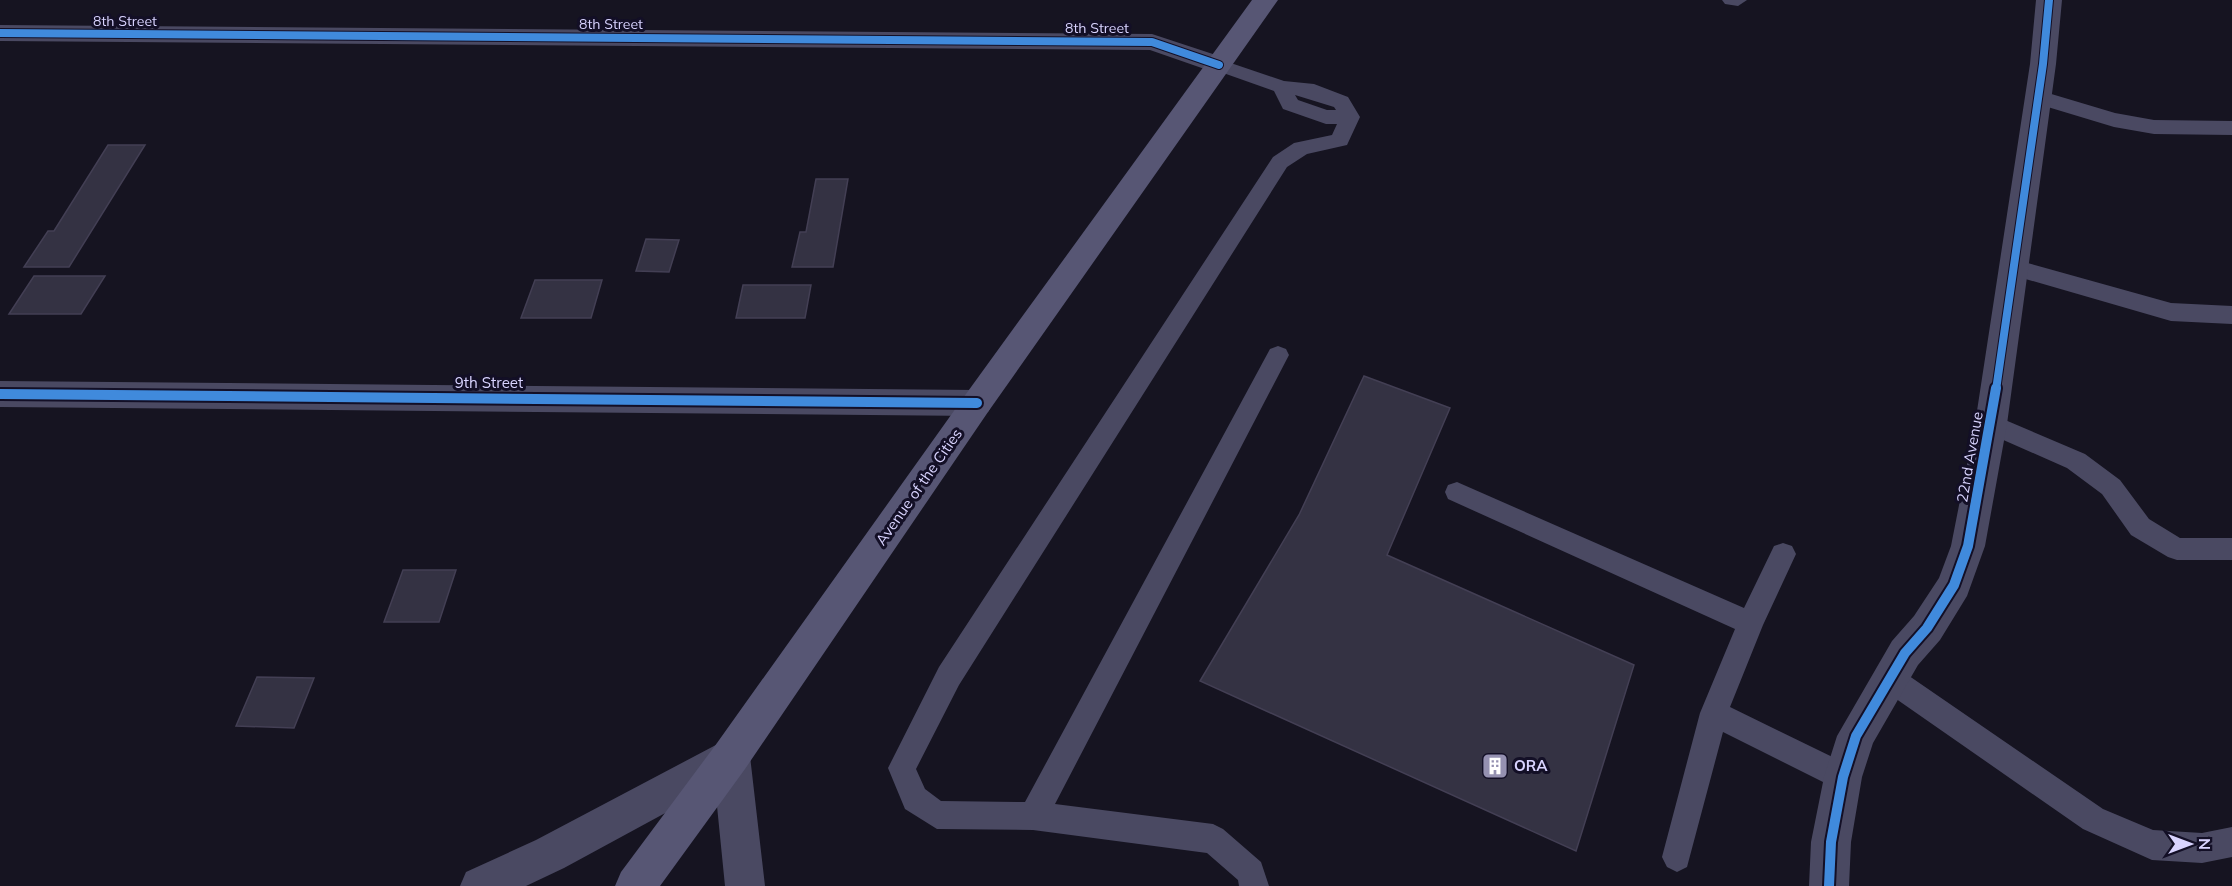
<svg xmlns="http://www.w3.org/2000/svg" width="2232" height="886" viewBox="0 0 2232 886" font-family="Mulish,sans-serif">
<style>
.building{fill:#343243;stroke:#433f54;stroke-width:1.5}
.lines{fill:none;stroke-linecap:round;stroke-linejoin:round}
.service{fill:#4a4962;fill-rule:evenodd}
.minor{fill:#4a4962;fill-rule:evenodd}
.tertiary{fill:#4a4962;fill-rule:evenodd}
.secondary{fill:#575674;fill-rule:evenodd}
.cycleway-far1-casing{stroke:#130f26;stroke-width:10}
.cycleway-casing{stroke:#130f26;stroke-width:14}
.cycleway-far1{stroke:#408adc;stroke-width:8}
.cycleway{stroke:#408adc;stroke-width:10}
.labels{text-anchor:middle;stroke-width:6;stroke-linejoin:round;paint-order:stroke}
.far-street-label{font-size:14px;fill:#d9d4ff;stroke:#130f26}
.street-label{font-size:15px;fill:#d9d4ff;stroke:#130f26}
.poi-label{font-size:15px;font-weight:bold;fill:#d9d4ff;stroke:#130f26;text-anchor:start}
</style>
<rect width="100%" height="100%" fill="#161421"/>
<path class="building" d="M 108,145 L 145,145 L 69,267 L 24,267 L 48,231 L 54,231 Z
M 816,179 L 848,179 L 833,267 L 792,267 L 800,232 L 806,232 Z
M 646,239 L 679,240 L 669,272 L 636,271 Z
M 34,276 L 105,276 L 81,314 L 9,314 Z
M 535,280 L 602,280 L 591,318 L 521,318 Z
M 743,285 L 811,285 L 805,318 L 736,318 Z
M 1364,376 L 1450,408 L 1387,555 L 1634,665 L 1576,851 L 1200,681 L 1299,515 Z
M 403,570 L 456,570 L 439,622 L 384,622 Z
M 257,677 L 314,678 L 294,728 L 236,726 Z"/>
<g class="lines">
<path class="service" d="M 1722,0 L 1747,0 L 1738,6 L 1725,4 Z
M 1219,59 L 1284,81 L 1314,84 L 1348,97 L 1360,117 L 1347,145 L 1307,154 L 1287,167 L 959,685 L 916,769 L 925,789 L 941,801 L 1025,802 L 1270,349 L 1278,346 L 1286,349 L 1289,355 L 1055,804 L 1213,824 L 1223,829 L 1261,862 L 1269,886 L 1239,886 L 1238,880 L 1207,853 L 1033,830 L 937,829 L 905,809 L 888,768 L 939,667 L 1273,157 L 1294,143 L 1332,135 L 1337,124 L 1326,124 L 1283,109 L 1274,91 L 1212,69 L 1209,65 L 1212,61 ZM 1295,95 L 1334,107 L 1336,110 L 1327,110 L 1298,100 Z
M 2038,90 L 2115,113 L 2154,120 L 2232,121 L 2232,135 L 2154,134 L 2114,127 L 2031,102 L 2028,97 L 2031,92 Z
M 2013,259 L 2171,303 L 2232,306 L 2232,324 L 2171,321 L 2005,273 L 2002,267 L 2005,261 Z
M 1991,414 L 2085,454 L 2120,480 L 2149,519 L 2180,538 L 2232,538 L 2232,560 L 2177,560 L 2168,557 L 2131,535 L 2102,494 L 2067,468 L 1983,431 L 1979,424 L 1983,417 Z
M 1457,482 L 1744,608 L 1774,546 L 1783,543 L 1792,546 L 1796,554 L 1763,625 L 1730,707 L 1853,767 L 1857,777 L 1853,787 L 1843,791 L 1833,787 L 1723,732 L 1687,867 L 1677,872 L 1667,867 L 1662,857 L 1700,713 L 1735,629 L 1448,499 L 1445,492 L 1448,485 Z
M 1889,665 L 1899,669 L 2103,809 L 2153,830 L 2202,833 L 2232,827 L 2232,857 L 2202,863 L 2152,860 L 2083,829 L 1879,687 L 1875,678 L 1879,669 Z"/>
<path class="minor" d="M 2036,0 L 2062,0 L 2056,64 L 2007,424 L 1985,546 L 1967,596 L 1940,640 L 1918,665 L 1873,743 L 1862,777 L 1851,842 L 1849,886 L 1809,886 L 1811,842 L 1824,777 L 1837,736 L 1892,641 L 1914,616 L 1939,578 L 1951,546 L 1975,424 L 2030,64 Z
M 0,25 L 1152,34 L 1228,59 L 1232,65 L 1228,71 L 1219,74 L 1150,50 L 0,41 Z
M 0,381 L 977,390 L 988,394 L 993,403 L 988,412 L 977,416 L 0,407 Z"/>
<path class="tertiary" d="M 731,737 L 745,743 L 750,756 L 765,886 L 725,886 L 715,786 L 564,868 L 526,886 L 460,886 L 466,872 L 536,840 Z"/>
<path class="secondary" d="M 1252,0 L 1278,0 L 988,412 L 745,769 L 660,886 L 615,886 L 621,872 L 717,743 L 966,394 Z"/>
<defs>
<path id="cycleway-far1" d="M 0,33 L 1152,42 L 1219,65
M 1996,390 L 2043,64 L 2049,0"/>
<path id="cycleway" d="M 0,394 L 977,403
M 1829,886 L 1831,842 L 1843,777 L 1856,736 L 1905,653 L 1927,628 L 1954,585 L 1968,546 L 1996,388"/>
</defs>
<use href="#cycleway-far1" class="cycleway-far1-casing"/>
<use href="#cycleway" class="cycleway-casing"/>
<use href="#cycleway-far1" class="cycleway-far1"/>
<use href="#cycleway" class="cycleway"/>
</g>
<defs>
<symbol id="building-square" viewBox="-11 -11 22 22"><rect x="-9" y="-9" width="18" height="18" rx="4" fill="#9591b1" stroke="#130f26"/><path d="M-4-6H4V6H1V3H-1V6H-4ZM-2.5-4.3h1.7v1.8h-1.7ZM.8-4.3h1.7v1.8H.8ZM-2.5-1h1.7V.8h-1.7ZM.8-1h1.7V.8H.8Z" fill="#fff"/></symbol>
</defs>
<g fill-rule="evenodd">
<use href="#building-square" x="1480" y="751" width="30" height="30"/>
</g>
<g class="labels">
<g class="far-street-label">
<text x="125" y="26">8th Street</text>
<text x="611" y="29">8th Street</text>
<text x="1097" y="33">8th Street</text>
</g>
<g class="street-label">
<text x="489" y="388">9th Street</text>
<text transform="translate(1970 457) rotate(-80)" y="5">22nd Avenue</text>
<text transform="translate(919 487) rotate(-55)" y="5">Avenue of the Cities</text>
</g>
<g class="poi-label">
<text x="1514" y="771">ORA</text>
</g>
</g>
<g transform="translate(2190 844) rotate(90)" stroke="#130f26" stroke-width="4.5" paint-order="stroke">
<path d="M0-4.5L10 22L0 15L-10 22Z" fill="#d9d4ff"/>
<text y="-9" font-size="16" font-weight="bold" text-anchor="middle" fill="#d9d4ff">N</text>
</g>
</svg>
